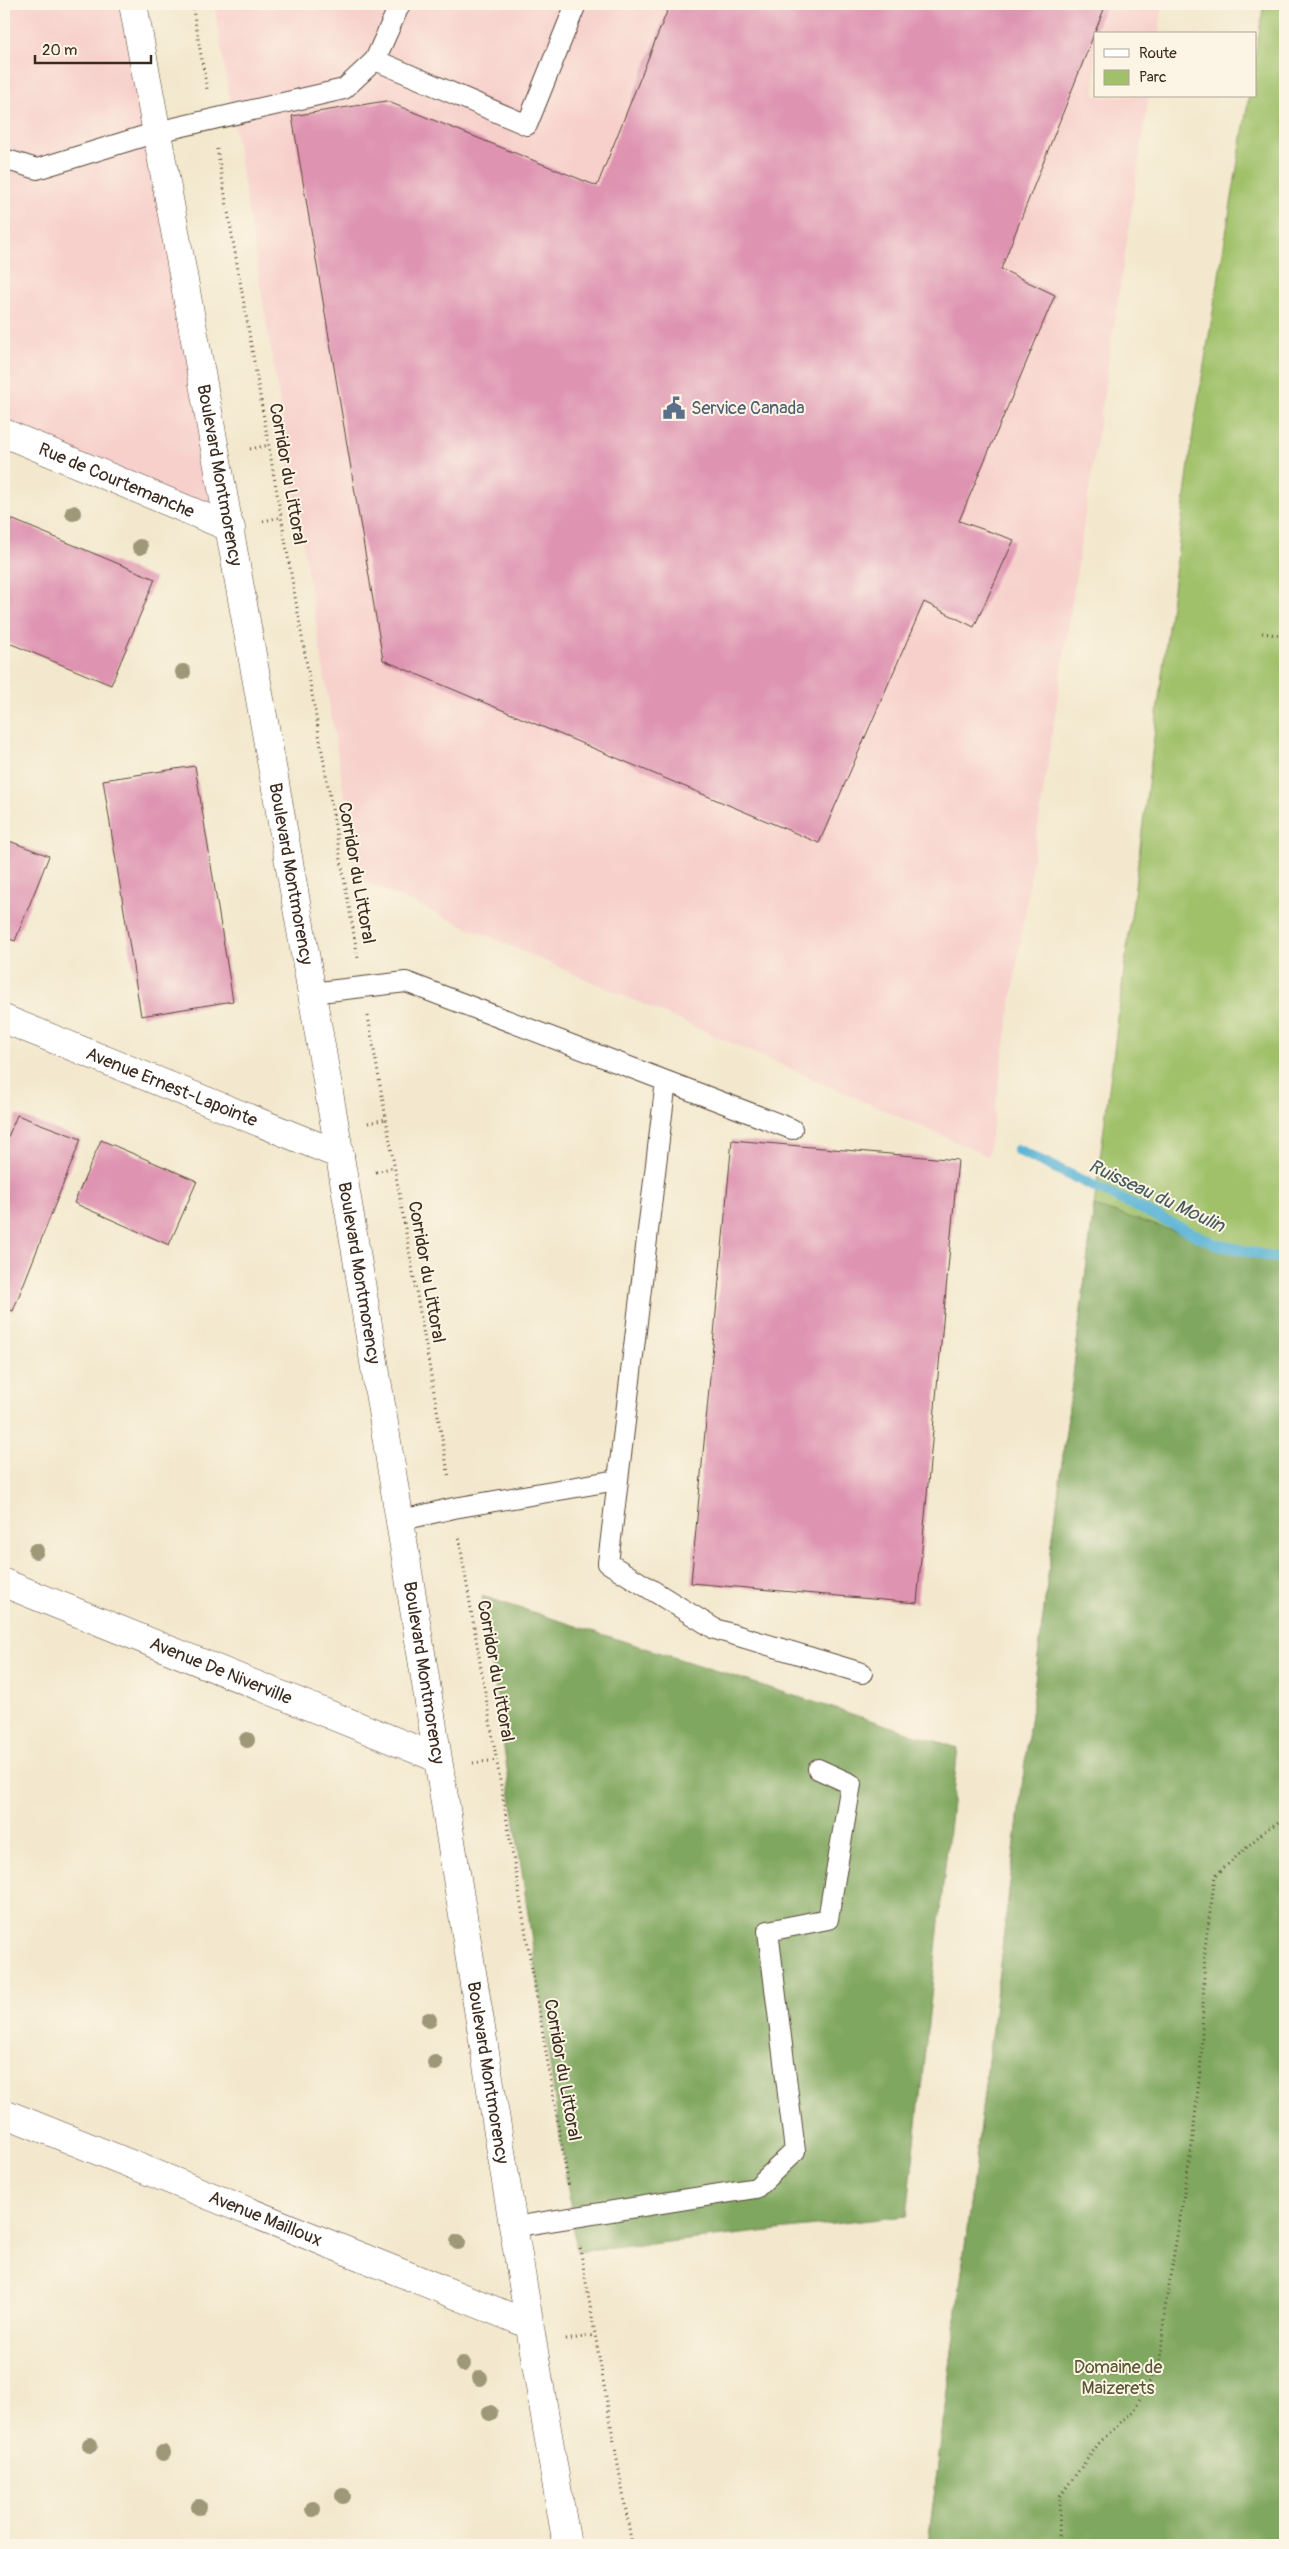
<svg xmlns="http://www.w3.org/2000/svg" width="1289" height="2549" viewBox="0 0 1289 2549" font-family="Pangolin,sans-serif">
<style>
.built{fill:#f7d0cc}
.green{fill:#a0c16a;stroke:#6e7644}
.forest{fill:#80a75e;stroke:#5e683e}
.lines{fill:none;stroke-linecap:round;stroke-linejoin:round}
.stream{stroke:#58b3d6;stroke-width:11}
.building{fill:#de93b1}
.service-casing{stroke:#574638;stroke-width:22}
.minor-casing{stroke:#574638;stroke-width:29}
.path{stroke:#574638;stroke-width:3;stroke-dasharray:1 4;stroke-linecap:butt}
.service{stroke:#fff;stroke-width:20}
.minor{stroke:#fff;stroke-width:28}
.tree{fill:#9e9879}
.labels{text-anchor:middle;stroke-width:4;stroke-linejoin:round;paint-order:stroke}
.service-label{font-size:18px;fill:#4e5e75;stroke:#fcf5e5;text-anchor:start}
.street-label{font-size:18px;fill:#3b2a1e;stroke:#fcf5e5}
.park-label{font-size:18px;fill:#595735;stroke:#fcf5e5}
.water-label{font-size:19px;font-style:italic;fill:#455a5e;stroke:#fcf5e5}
</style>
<rect width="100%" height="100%" fill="#fcf5e5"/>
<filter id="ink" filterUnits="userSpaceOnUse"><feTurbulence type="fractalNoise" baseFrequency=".02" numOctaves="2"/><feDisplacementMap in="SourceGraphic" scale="10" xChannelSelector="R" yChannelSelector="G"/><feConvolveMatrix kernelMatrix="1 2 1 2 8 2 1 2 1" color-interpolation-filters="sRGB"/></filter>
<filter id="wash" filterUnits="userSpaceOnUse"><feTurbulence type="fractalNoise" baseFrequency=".0096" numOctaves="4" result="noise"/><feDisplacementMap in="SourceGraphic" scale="20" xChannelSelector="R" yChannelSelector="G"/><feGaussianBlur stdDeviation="1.12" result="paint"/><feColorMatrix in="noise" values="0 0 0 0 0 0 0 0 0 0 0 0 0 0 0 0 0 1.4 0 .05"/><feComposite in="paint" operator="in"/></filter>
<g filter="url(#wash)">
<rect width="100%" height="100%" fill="#f3e8cd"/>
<path class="built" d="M 4,4 L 133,4 L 231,528 L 4,433 Z
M 214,4 L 1163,4 L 1159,34 L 1095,34 L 1095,96 L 1149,96 L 988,1156 L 358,879 Z"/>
<path class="green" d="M 1264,4 L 1285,4 L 1285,2545 L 928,2545 L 1094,1206 L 1194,425 L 1249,96 L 1255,96 L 1255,56 Z"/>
<path class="forest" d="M 1094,1206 L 1215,1244 L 1285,1260 L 1285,2545 L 928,2545 Z
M 482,1596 L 958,1748 L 907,2216 L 577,2252 Z"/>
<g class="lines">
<path class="stream" d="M 1018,1150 L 1215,1244 L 1285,1260"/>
</g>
<g id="blocks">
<path class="building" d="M 670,4 L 1106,4 L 1001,269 L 1055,295 L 959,521 L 1014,540 L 974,627 L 924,602 L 819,843 L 383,660 L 292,116 L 386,101 L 597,186 Z
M 4,516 L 155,579 L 111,685 L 4,641 Z
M 195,766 L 233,1001 L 141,1016 L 103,780 Z
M 4,839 L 49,856 L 15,941 L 4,937 Z
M 17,1115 L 81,1139 L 13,1311 L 4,1308 L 4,1147 Z
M 101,1140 L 197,1181 L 169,1245 L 74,1203 Z
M 732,1140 L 958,1160 L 917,1603 L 691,1583 Z"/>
</g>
</g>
<g filter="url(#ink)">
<use href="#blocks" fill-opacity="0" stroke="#574638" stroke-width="1"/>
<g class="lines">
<defs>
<path id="service" d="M 400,4 L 375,60 L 527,125 L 576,4
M 4,159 L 37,169 L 157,132 L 344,89 L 375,60
M 311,993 L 406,982 L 792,1129
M 666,1081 L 608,1563 L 715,1629 L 862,1673
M 398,1521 L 454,1508 L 617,1480
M 513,2227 L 756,2188 L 795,2151 L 768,1931 L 828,1919 L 851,1784 L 818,1769"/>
<g id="minor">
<path id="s1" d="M 133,4 C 204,386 274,768 339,1151 C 418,1616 486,2082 567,2545"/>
<path id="s2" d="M 4,433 L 231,528"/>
<path id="s3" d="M 4,1019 L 340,1155"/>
<path id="s4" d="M 4,1583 L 437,1758"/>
<path id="s5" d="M 4,2113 L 528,2324"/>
</g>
</defs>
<use href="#service" class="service-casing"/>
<use href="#minor" class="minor-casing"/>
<path class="path" d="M 192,4 L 207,89
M 217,149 L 358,958
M 250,449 L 269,445
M 263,521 L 281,517
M 1262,633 L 1285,636
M 368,1016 L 449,1478
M 1282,1085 L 1285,1093
M 368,1123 L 386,1119
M 376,1172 L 394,1167
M 459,1538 L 569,2188
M 473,1763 L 497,1760
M 580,2248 L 632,2545
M 566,2340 L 595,2335
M 1062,2545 L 1059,2539 L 1060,2496 L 1100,2442 L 1133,2411 L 1160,2363 L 1165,2308 L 1192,2145 L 1201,2061 L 1205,1948 L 1215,1876 L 1267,1829 L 1285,1818"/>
<use href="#service" class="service"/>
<use href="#minor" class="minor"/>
</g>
<g class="tree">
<circle cx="73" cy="513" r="8"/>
<circle cx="140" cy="547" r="8"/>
<circle cx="183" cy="672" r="8"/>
<circle cx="36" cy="1551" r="8"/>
<circle cx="247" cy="1740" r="8"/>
<circle cx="429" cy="2020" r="8"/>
<circle cx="435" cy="2063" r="8"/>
<circle cx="458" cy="2242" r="8"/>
<circle cx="463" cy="2364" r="8"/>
<circle cx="480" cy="2378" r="8"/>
<circle cx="490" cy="2413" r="8"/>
<circle cx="90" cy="2445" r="8"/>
<circle cx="163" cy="2453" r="8"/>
<circle cx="343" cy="2496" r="8"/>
<circle cx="199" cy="2507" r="8"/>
<circle cx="313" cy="2509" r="8"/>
</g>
</g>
<defs>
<symbol id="civic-bare" viewBox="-9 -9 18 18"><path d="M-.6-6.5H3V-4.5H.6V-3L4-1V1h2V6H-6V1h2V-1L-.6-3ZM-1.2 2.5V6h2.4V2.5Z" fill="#5c6f8a" stroke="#fcf5e5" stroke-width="2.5" paint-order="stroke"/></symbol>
</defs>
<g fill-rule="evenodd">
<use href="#civic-bare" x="658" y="392" width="32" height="32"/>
</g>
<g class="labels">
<g class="service-label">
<text x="691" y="414">Service Canada</text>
</g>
<g class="street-label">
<text transform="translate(288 474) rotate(80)" y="6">Corridor du Littoral</text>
<text dy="6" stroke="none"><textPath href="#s1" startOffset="479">Boulevard Montmorency</textPath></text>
<text dy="6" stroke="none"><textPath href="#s2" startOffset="122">Rue de Courtemanche</textPath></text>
<text transform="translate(357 873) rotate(80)" y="6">Corridor du Littoral</text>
<text dy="6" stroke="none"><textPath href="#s1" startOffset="884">Boulevard Montmorency</textPath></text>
<text dy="6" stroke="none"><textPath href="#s3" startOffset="181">Avenue Ernest-Lapointe</textPath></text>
<text transform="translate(427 1272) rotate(80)" y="6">Corridor du Littoral</text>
<text dy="6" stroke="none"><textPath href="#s1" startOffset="1289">Boulevard Montmorency</textPath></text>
<text dy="6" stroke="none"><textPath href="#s4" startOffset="234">Avenue De Niverville</textPath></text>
<text transform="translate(496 1671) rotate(80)" y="6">Corridor du Littoral</text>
<text dy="6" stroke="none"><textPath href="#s1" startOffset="1694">Boulevard Montmorency</textPath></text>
<text transform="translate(563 2070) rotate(80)" y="6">Corridor du Littoral</text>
<text dy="6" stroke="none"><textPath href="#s1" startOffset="2099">Boulevard Montmorency</textPath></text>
<text dy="6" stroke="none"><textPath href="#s5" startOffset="282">Avenue Mailloux</textPath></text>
</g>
<g class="park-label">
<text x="1118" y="2373">Domaine de<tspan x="1118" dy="21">Maizerets</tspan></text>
</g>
<g class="water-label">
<text transform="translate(1157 1195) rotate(25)" y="7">Ruisseau du Moulin</text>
</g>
</g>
<rect width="1289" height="2549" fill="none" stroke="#fcf5e5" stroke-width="20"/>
<rect x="1094" y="32" width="162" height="65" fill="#fcf5e5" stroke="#afa495"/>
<rect x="1104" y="49" width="25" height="8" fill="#ffffff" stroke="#afa495"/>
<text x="1139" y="58" font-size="15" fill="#3b2a1e">Route</text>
<rect x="1104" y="70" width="25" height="15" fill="#a0c16a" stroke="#afa495"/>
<text x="1139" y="82" font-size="15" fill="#3b2a1e">Parc</text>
<path d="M35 55v8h116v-8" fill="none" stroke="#3b2a1e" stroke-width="2.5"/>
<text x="42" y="55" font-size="15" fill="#3b2a1e" stroke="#fcf5e5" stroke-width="4" paint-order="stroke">20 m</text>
</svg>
